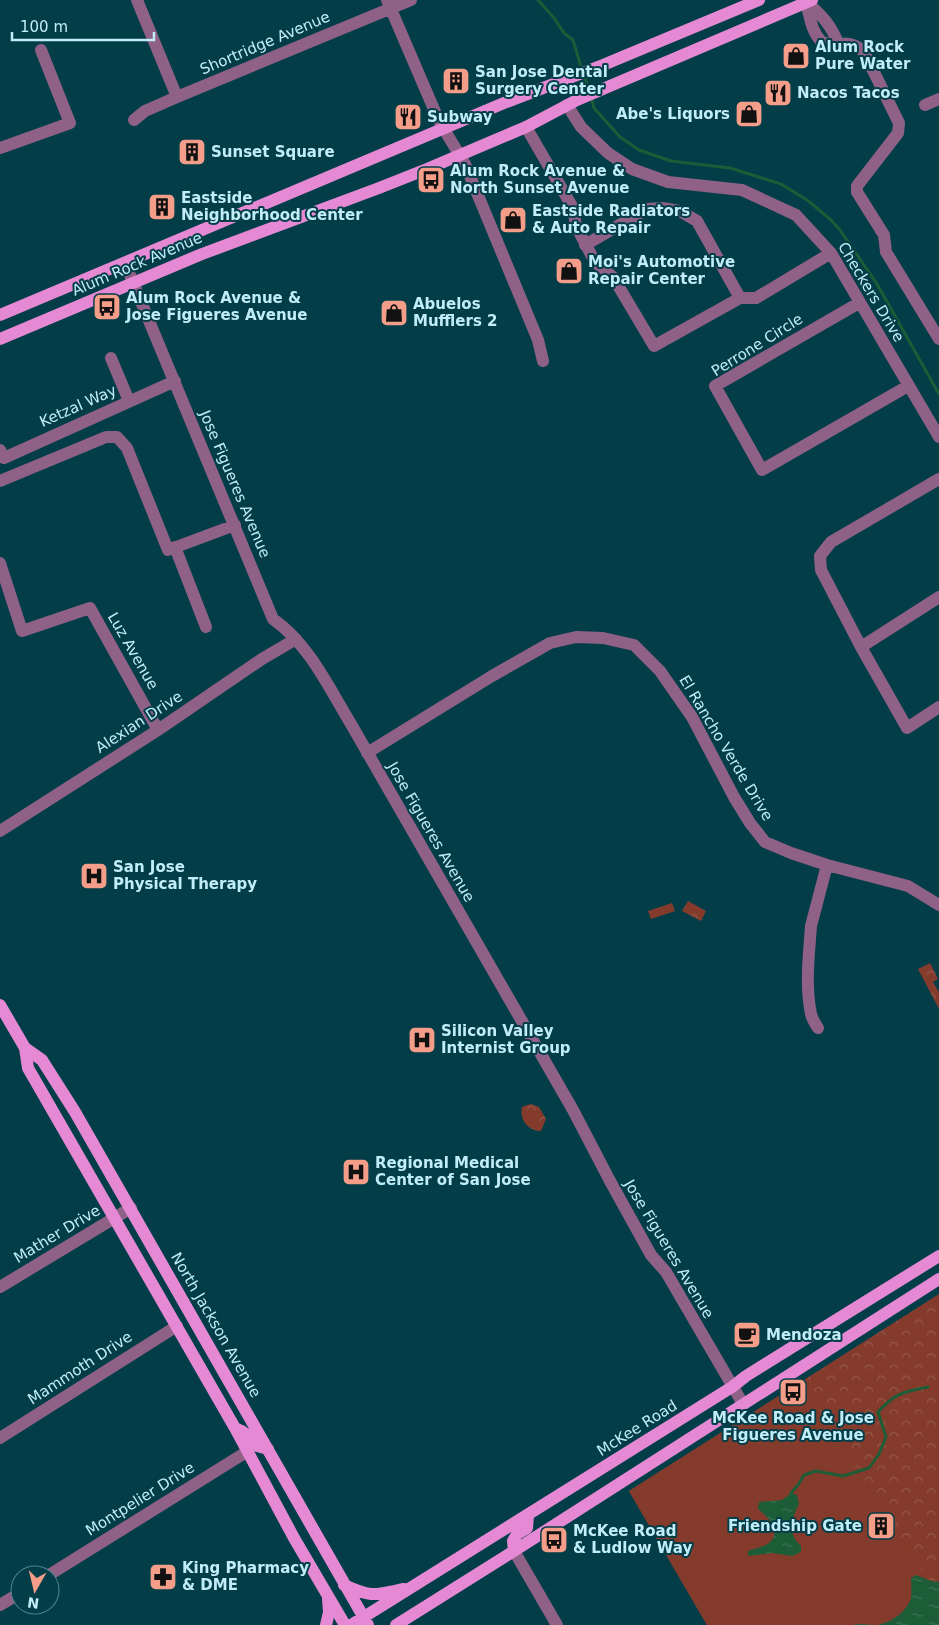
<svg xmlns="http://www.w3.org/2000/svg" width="939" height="1625" viewBox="0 0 939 1625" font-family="'DejaVu Sans',sans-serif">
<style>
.forest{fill:url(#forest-crowns)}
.garden{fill:#853b2b}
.water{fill:url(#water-ripples)}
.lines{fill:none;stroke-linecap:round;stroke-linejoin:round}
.stream{stroke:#1c5d38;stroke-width:3}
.minor{stroke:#8f6186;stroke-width:12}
.major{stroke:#e689d5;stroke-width:12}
.labels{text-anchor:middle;stroke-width:4;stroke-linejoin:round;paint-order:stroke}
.street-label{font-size:15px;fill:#c1edf8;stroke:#033d48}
.poi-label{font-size:15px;font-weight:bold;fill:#c1edf8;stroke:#033d48;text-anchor:start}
</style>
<defs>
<pattern id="forest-crowns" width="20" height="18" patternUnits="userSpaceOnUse" patternTransform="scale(1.25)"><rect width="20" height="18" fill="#853b2b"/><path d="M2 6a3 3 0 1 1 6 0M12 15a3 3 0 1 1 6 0" fill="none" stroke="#94584a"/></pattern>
<pattern id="water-ripples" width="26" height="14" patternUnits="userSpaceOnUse" patternTransform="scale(1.25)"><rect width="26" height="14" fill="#1c5d38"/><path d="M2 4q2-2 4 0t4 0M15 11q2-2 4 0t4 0" fill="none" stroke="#3b7556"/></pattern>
</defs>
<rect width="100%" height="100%" fill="#033d48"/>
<path class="forest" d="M 688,901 L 706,911 L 701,921 L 682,911 Z
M 672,903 L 675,911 L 651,919 L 648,911 Z
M 930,963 L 938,979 L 933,982 L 939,992 L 939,1009 L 918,969 Z
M 531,1104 L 539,1107 L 546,1119 L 541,1131 C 529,1131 519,1120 522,1107 Z
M 939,1294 L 939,1625 L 707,1625 L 629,1491 Z"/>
<path class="garden" d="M 801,1382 L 939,1596 L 939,1625 L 707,1625 L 629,1491 Z"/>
<path class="water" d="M 791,1493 L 797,1495 L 799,1504 C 791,1519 787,1534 801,1546 L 801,1552 L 792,1556 L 772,1553 L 748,1556 L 748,1551 C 754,1549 765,1547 770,1542 C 782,1531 767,1516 758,1509 L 759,1502 L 782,1500 Z
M 916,1575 L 931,1581 L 939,1582 L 939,1625 L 853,1625 C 861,1623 869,1625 877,1625 C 890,1623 907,1612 911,1598 C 912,1592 911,1585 911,1578 Z"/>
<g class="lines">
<path class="stream" d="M 538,0 L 554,18 L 564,33 L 573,40 L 582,70
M 584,75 L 589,91
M 591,97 L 594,108 L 620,137 L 639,150 L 671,161 L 730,168 L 781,184 L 807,200 L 830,219 L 840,230 L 877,284 L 939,394
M 791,1493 L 798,1485 L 804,1475 L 816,1471 L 843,1476 L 869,1468 L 879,1454 L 886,1437 L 878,1412 C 895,1393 903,1392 928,1387"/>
<path class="minor" d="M 137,0 L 177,97
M 387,0 L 439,121 L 465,164 L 538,340 L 543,361
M 805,0 C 810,13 810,30 821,41 C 830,49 851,35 865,54 L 899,123 L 898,133 L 857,186 L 857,192 L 884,235 L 886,252 L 939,339
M 806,2 C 821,14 831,25 838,43
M 567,105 L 581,127 L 608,153 L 632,169 L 668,182 L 742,190 L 796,215 L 831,253 L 939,437
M 925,105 L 939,99
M 134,120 L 145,111 L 177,97 L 411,0
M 526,127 L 573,208 L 576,226 L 595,262 L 613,277 L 654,346 L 740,298 L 756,298 L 831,253
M 0,148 L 70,123 L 41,50
M 585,245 L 647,209 L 662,208 L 680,211 L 697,221 L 740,298
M 125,263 L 273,619 C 309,644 329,688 351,724 L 573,1110 L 610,1181 L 651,1255 L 666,1272 L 743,1404
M 859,303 L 715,386 L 762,470 L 908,386
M 111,358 L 129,401
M 0,450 L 4,458 L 175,381
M 939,479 L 831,542 L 820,556 L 821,570 L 861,647 L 907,728 L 939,707
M 0,481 L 106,437 L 117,437 L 127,448 L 168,550 L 235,525
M 175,547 L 206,627
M 0,563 L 22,631 L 90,608 L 158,730
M 861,647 L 939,597
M 367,753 L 492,676 L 550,643 L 576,637 L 603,638 L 634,645 L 660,671 L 692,717 L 734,797 L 750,823 L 765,842 L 791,853 L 827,865 L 908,886 L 939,905
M 0,831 L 158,730 L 262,659 L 296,639
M 818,1028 C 815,1023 812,1019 811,1014 C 805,985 809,954 811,926 L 827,865
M 0,1287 L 131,1208
M 0,1438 L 177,1326
M 514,1551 L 557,1625
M 49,1575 L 248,1451
M 0,1605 L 20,1593"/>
<path class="major" d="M 0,315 L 504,103 L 603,65 L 759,0
M 0,339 L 202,254 L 379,188 L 427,169 L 526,127 L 577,100 L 812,0
M 0,1005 L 25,1048 L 28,1068 L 235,1428 L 294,1538 L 345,1625
M 25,1048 L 42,1060 L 75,1112 L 368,1625
M 237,1429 C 246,1432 251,1438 257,1446 L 268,1449
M 514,1551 L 513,1541 L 517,1534 L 527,1528 L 528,1515
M 344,1585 C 372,1598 375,1595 404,1589
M 326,1625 L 329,1612 L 328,1599
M 351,1625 L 732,1387 L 746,1376 L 939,1256
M 396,1625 L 514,1551 L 939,1279"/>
</g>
<defs>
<symbol id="shop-square" viewBox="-11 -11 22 22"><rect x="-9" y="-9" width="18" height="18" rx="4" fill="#f49e89" stroke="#033d48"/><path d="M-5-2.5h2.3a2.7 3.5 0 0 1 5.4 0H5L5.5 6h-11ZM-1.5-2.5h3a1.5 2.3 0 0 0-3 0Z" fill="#111"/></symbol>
<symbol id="building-square" viewBox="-11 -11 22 22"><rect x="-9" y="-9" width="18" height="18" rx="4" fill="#f49e89" stroke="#033d48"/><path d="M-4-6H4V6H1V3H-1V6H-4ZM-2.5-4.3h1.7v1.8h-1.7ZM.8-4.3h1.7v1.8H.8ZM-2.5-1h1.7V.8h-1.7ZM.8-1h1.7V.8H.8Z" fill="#111"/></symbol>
<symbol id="restaurant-square" viewBox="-11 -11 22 22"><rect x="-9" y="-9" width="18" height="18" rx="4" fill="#f49e89" stroke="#033d48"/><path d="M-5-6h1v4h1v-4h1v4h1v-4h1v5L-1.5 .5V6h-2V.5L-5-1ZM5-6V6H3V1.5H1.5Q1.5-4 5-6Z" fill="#111"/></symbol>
<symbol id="bus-square" viewBox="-11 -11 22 22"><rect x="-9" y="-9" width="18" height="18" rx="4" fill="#f49e89" stroke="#033d48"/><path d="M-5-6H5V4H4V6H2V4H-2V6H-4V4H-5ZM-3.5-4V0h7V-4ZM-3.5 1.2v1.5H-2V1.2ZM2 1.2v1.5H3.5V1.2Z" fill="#111"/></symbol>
<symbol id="hospital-square" viewBox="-11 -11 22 22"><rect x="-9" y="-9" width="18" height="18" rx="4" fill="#f49e89" stroke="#033d48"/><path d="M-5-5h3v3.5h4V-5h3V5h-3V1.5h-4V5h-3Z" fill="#111"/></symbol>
<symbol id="cafe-square" viewBox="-11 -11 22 22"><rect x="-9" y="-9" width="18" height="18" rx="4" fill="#f49e89" stroke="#033d48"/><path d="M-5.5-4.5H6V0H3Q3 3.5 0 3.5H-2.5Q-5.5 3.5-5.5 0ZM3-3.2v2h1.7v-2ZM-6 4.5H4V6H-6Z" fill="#111"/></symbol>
<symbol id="pharmacy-square" viewBox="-11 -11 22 22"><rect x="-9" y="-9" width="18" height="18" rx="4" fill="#f49e89" stroke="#033d48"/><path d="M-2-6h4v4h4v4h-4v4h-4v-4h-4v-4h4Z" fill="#111"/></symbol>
</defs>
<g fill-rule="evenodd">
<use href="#shop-square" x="780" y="40" width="32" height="32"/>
<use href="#building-square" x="440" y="65" width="32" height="32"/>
<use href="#restaurant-square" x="762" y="77" width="32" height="32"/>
<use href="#shop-square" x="733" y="98" width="32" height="32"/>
<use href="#restaurant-square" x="392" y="101" width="32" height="32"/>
<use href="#building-square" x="176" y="136" width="32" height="32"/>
<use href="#bus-square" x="415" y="164" width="32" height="32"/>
<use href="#building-square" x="146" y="191" width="32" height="32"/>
<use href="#shop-square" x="497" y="204" width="32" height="32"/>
<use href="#shop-square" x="553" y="255" width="32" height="32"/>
<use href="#bus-square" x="91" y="291" width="32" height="32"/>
<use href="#shop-square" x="378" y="297" width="32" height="32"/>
<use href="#hospital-square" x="78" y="860" width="32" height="32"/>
<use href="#hospital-square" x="406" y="1024" width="32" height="32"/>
<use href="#hospital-square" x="340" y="1156" width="32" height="32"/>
<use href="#cafe-square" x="731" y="1319" width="32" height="32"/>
<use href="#bus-square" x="777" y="1376" width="32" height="32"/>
<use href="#building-square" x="865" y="1510" width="32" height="32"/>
<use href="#bus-square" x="538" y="1524" width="32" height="32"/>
<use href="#pharmacy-square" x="147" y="1561" width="32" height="32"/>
</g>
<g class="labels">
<g class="street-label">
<text transform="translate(265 43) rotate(-23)" y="5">Shortridge Avenue</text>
<text transform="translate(137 264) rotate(-23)" y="5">Alum Rock Avenue</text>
<text transform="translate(871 292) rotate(59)" y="5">Checkers Drive</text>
<text transform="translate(757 345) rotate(-32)" y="5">Perrone Circle</text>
<text transform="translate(78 406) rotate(-24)" y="5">Ketzal Way</text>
<text transform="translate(235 484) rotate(67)" y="5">Jose Figueres Avenue</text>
<text transform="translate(133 651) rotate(60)" y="5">Luz Avenue</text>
<text transform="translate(139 722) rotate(-33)" y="5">Alexian Drive</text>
<text transform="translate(726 748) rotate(59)" y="5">El Rancho Verde Drive</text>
<text transform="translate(431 832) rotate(60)" y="5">Jose Figueres Avenue</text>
<text transform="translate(57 1234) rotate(-31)" y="5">Mather Drive</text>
<text transform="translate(669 1249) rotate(59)" y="5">Jose Figueres Avenue</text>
<text transform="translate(216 1325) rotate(60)" y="5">North Jackson Avenue</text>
<text transform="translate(80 1368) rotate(-33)" y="5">Mammoth Drive</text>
<text transform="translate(637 1428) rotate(-32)" y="5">McKee Road</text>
<text transform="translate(140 1499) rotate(-32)" y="5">Montpelier Drive</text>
</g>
<g class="poi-label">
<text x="815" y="52">Alum Rock<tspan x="815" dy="17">Pure Water</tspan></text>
<text x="475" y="77">San Jose Dental<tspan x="475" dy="17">Surgery Center</tspan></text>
<text x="797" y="98">Nacos Tacos</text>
<text x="730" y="119" text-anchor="end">Abe's Liquors</text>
<text x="427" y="122">Subway</text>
<text x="211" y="157">Sunset Square</text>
<text x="450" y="176">Alum Rock Avenue &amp;<tspan x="450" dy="17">North Sunset Avenue</tspan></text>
<text x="181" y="203">Eastside<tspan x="181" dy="17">Neighborhood Center</tspan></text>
<text x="532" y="216">Eastside Radiators<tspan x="532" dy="17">&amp; Auto Repair</tspan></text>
<text x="588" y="267">Moi's Automotive<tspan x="588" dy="17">Repair Center</tspan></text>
<text x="126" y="303">Alum Rock Avenue &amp;<tspan x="126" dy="17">Jose Figueres Avenue</tspan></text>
<text x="413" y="309">Abuelos<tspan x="413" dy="17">Mufflers 2</tspan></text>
<text x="113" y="872">San Jose<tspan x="113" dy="17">Physical Therapy</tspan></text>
<text x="441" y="1036">Silicon Valley<tspan x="441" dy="17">Internist Group</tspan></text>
<text x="375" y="1168">Regional Medical<tspan x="375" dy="17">Center of San Jose</tspan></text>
<text x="766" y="1340">Mendoza</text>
<text x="793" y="1423" text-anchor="middle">McKee Road &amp; Jose<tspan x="793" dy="17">Figueres Avenue</tspan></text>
<text x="862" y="1531" text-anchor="end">Friendship Gate</text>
<text x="573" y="1536">McKee Road<tspan x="573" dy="17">&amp; Ludlow Way</tspan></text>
<text x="182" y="1573">King Pharmacy<tspan x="182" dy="17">&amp; DME</tspan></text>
</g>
</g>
<g transform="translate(35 1590) rotate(188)"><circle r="24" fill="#033d48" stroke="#4f838e"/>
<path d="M0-4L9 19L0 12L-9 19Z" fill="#f49e89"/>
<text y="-8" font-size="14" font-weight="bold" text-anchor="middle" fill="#c1edf8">N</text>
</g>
<path d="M12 32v8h142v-8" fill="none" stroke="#c1edf8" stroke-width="2.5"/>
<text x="20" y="32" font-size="15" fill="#c1edf8" stroke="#033d48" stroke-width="4" paint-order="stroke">100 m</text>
</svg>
